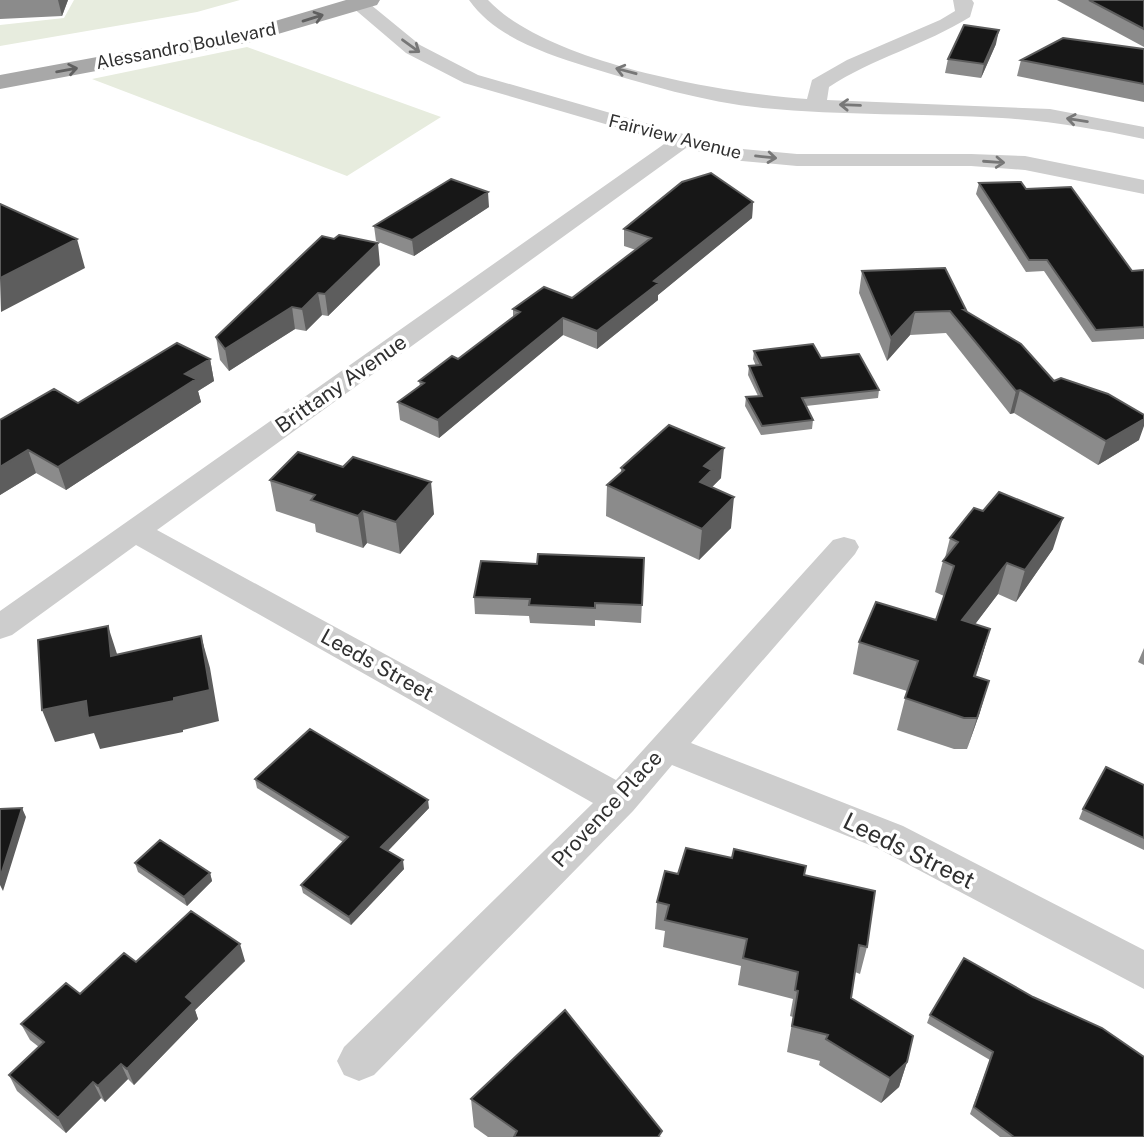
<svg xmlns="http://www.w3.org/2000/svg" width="1144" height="1137" viewBox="0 0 1144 1137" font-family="'Public Sans',sans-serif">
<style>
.green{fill:#e7ecde}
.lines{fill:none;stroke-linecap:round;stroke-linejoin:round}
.minor{fill:#cdcdcd;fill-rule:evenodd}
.primary{fill:#a8a8a8;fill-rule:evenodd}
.wall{fill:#8b8b8b}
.shaded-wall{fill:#5d5d5d}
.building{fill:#171717;stroke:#5d5d5d;stroke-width:2}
.oneway{stroke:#606060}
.oneway2{stroke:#777}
.labels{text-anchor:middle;stroke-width:7;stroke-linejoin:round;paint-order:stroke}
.far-street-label{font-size:18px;fill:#303030;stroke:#fff}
.street-label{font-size:21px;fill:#303030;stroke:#fff}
.near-street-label{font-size:24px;fill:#303030;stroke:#fff}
</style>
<rect width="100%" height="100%" fill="#fff"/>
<path class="green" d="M 74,0 L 240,0 L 197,12 L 0,46 L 0,25 L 64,18 Z
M 247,47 L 441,117 L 347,176 L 92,79 Z"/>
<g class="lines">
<path class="minor" d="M 351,0 L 365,0 L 420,45 L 478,75 L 732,148 L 797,154 L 971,154 L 1025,156 L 1144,180 L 1144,194 L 1025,170 L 971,166 L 797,166 L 731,160 L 686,148 L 157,530 L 616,780 L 833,540 L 844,537 L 855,540 L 859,547 L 855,554 L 691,743 L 903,826 L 1144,950 L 1144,989 L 877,848 L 672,765 L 633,811 L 374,1075 L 359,1081 L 344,1075 L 337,1061 L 344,1047 L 593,803 L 136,545 L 12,635 L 0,639 L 0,611 L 667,142 L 464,83 L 406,53 L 352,7 L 349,3 Z
M 469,0 L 488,0 C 547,63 722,93 807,99 L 812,80 L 847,60 L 940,20 L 955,11 L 953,0 L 972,0 L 974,3 L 970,17 C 925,45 873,58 829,87 L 827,100 L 1050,109 L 1144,127 L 1144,139 C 1097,129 1050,121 1002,118 C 923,113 843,116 763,108 C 703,102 645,84 588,67 C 545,53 496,38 469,0 Z"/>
<path class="primary" d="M 346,0 L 380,0 L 377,5 L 251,42 L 0,89 L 0,75 L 248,29 Z"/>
</g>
<path class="wall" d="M 0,0 L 68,0 L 62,16 L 0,19 Z
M 1057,0 L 1144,0 L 1144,47 Z
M 996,44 L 981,78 L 945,73 L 948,59 Z
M 1144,49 L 1144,102 L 1017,76 L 1021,60 Z
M 979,183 L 1026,189 L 1132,271 L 1144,270 L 1144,339 L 1092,342 L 1044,271 L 1026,272 L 976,194 Z
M 753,202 L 752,218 L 658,295 L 658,300 L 597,349 L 563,335 L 439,438 L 400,420 L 398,402 L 420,386 L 419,381 L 458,359 L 513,317 L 513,309 L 572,298 L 636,250 L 624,246 L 624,229 Z
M 489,207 L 414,256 L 376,241 L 374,226 Z
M 380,265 L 328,316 L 322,315 L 306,331 L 295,329 L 229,371 L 220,360 L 216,337 Z
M 862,271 L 966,310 L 966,311 L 1054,381 L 1139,440 L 1098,465 L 1014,413 L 1010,414 L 946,333 L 910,335 L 887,361 L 859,293 Z
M 754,351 L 821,358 L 879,390 L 878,398 L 806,406 L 813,420 L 812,429 L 761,435 L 745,406 L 746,397 L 758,396 L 748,375 L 749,366 L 756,366 L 753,359 Z
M 210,359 L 214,381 L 198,391 L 201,402 L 66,490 L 36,473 L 0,495 L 0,420 L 78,403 Z
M 621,468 L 721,478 L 712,487 L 731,528 L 699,560 L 606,516 L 607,485 L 621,473 Z
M 270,480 L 434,514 L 400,554 L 367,543 L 363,548 L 316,532 L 315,524 L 276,511 Z
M 950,538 L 1053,549 L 1016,602 L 998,594 L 975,624 L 990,629 L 976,676 L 980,712 L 967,749 L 954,749 L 897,730 L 907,691 L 853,674 L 859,642 L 936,620 L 944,596 L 935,592 L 943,561 L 945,558 Z
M 644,558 L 641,623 L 595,620 L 595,626 L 530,623 L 529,616 L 475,614 L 474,597 L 537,564 Z
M 1144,648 L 1144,665 L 1138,662 Z
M 255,779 L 429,808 L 388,851 L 404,869 L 351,925 L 303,893 L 301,885 L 343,842 L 257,788 Z
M 1144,785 L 1144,850 L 1079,819 L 1083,809 Z
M 135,863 L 210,873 L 212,881 L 187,906 L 138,872 Z
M 678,874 L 804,875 L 867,947 L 860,974 L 855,972 L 851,998 L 907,1062 L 899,1087 L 881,1103 L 819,1065 L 820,1061 L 787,1052 L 793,1017 L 790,1016 L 793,999 L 738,985 L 741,966 L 663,947 L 665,931 L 655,929 L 657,902 Z
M 245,961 L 195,1010 L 198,1019 L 134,1085 L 128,1079 L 105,1102 L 101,1098 L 66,1133 L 17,1091 L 9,1075 L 39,1047 L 30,1040 L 21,1024 L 80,994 L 136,962 Z
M 930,1015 L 1144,1137 L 1000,1137 L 970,1114 L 990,1060 L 927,1023 Z
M 471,1099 L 662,1137 L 488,1137 L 474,1127 Z"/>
<path class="shaded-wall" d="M 58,0 L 68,0 L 62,16 Z
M 999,30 L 996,44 L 981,78 L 984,64 Z
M 488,192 L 489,207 L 414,256 L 412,240 Z
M 753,202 L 752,218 L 658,295 L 658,300 L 597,349 L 597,331 L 654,281 Z
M 77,239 L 85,268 L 1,312 L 0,278 Z
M 378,243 L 380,265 L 328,316 L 325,294 Z
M 318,293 L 322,315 L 306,331 L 302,309 Z
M 292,307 L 295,329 L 229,371 L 225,349 Z
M 915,312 L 910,335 L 887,361 L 891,338 Z
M 563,318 L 563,335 L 439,438 L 438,420 Z
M 210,359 L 214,381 L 198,391 L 201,402 L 66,490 L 58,467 L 185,374 Z
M 1020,390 L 1014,413 L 1010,414 L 1016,391 Z
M 1144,419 L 1144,426 L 1139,440 L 1098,465 L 1106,441 Z
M 724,448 L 721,478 L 711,488 L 700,482 L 704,466 Z
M 28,450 L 36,473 L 0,495 L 0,467 Z
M 431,482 L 434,514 L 400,554 L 396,522 Z
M 734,497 L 731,528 L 699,560 L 702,529 Z
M 363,511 L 367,543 L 363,548 L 358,516 Z
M 1063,518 L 1053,549 L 1016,602 L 1025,570 Z
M 1007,563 L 998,594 L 954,652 L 962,620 Z
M 108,626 L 118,657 L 111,656 Z
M 990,629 L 981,660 L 965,707 L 974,676 Z
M 201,636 L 210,668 L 219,721 L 183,730 L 183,732 L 100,749 L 94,733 L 55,742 L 42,710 L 86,701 L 174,698 Z
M 989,681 L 980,712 L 967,749 L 977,718 Z
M 428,800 L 429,808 L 383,856 L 381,847 Z
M 22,808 L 26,817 L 3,891 L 0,885 L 0,878 Z
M 403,860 L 404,869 L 351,925 L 349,917 Z
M 210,873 L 212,881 L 187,906 L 184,897 Z
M 240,944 L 245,961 L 195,1010 L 198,1019 L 134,1085 L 127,1069 L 186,997 Z
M 907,1062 L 899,1087 L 881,1103 L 890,1078 Z
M 121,1064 L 128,1079 L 105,1102 L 98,1086 Z
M 93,1082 L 101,1098 L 66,1133 L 58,1118 Z"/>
<path class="building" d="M 1089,0 L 1144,0 L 1144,29 Z
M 964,25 L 999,30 L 984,64 L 948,59 Z
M 1063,38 L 1144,49 L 1144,84 L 1021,60 Z
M 711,173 L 753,202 L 654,281 L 659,283 L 597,331 L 563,318 L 438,420 L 398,402 L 424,383 L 419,381 L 452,356 L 458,359 L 520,312 L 513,309 L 544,287 L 572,298 L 651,238 L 624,229 L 682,182 Z
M 451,179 L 488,192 L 412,240 L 374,226 Z
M 1021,182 L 1026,189 L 1071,187 L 1132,271 L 1144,270 L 1144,327 L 1096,330 L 1047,260 L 1029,260 L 979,183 Z
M 0,204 L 77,239 L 0,278 Z
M 339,235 L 378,243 L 325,294 L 318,293 L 302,309 L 292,307 L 225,349 L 216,337 L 322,236 L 334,239 Z
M 945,268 L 966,310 L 964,310 L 1021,344 L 1054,381 L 1061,378 L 1108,394 L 1144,415 L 1144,419 L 1106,441 L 1020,390 L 1016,391 L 950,311 L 915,312 L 891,338 L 862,271 Z
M 177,343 L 210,359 L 185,374 L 196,379 L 58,467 L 28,450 L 0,467 L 0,420 L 54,389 L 78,403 Z
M 813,344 L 821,358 L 859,354 L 879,390 L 802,398 L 813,420 L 762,426 L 746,397 L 762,396 L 749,366 L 761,365 L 754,351 Z
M 669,425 L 724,448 L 704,466 L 712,470 L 700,482 L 734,497 L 702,529 L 607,485 L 624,470 L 621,468 Z
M 298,452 L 343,467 L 353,457 L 431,482 L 396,522 L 363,511 L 358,516 L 311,500 L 315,495 L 270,480 Z
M 999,492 L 1063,518 L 1025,570 L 1007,563 L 962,620 L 990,629 L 974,676 L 989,681 L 977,718 L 964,718 L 905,698 L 918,661 L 859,642 L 876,602 L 936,620 L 954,566 L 943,561 L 958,542 L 950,538 L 974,508 L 983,511 Z
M 538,554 L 644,558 L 642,605 L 595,603 L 595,608 L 529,605 L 530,599 L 474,597 L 481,561 L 537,564 Z
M 108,626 L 111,656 L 201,636 L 210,690 L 174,698 L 174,701 L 88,718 L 86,701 L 42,710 L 38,640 Z
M 310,729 L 428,800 L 381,847 L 403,860 L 349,917 L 301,885 L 348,837 L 255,779 Z
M 1106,767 L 1144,785 L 1144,838 L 1083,809 Z
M 22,808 L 0,878 L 0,809 Z
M 160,840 L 210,873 L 184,897 L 135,863 Z
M 686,848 L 732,858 L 734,849 L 806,866 L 804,875 L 875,891 L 867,947 L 859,945 L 851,998 L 913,1036 L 907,1062 L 890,1078 L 826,1039 L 828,1035 L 792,1026 L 798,991 L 795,990 L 798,972 L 743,958 L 747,939 L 665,920 L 669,905 L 657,902 L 665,871 L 678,874 Z
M 191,911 L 240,944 L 186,997 L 193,1003 L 127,1069 L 121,1064 L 98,1086 L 93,1082 L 58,1118 L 9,1075 L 44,1042 L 21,1024 L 66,983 L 80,994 L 124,953 L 136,962 Z
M 964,958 L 1033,997 L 1102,1028 L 1144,1057 L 1144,1137 L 1014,1137 L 974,1107 L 993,1052 L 930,1015 Z
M 565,1010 L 662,1131 L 658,1137 L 514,1137 L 517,1131 L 471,1099 Z"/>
<defs><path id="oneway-shaft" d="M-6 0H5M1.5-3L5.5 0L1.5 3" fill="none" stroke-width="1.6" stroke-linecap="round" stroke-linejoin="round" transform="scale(1.75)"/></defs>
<g class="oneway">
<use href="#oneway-shaft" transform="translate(313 18) rotate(-17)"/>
<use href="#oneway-shaft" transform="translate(67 70) rotate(-10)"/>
</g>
<g class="oneway2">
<use href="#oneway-shaft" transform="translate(411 46) rotate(36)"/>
<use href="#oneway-shaft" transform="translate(626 71) rotate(-165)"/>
<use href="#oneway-shaft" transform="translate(850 105) rotate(-178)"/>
<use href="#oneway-shaft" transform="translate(1077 120) rotate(-171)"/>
<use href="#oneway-shaft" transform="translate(766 157) rotate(6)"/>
<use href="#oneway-shaft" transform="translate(994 162) rotate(4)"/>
</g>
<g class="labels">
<g class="far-street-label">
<text transform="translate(186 46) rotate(-11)" y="6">Alessandro Boulevard</text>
<text transform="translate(675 137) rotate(14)" y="6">Fairview Avenue</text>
</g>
<g class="street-label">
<text transform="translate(341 384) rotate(-35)" y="7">Brittany Avenue</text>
<text transform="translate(377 665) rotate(29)" y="7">Leeds Street</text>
<text transform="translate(607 809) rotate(-47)" y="7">Provence Place</text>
</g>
<g class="near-street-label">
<text transform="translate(909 851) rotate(26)" y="8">Leeds Street</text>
</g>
</g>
</svg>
